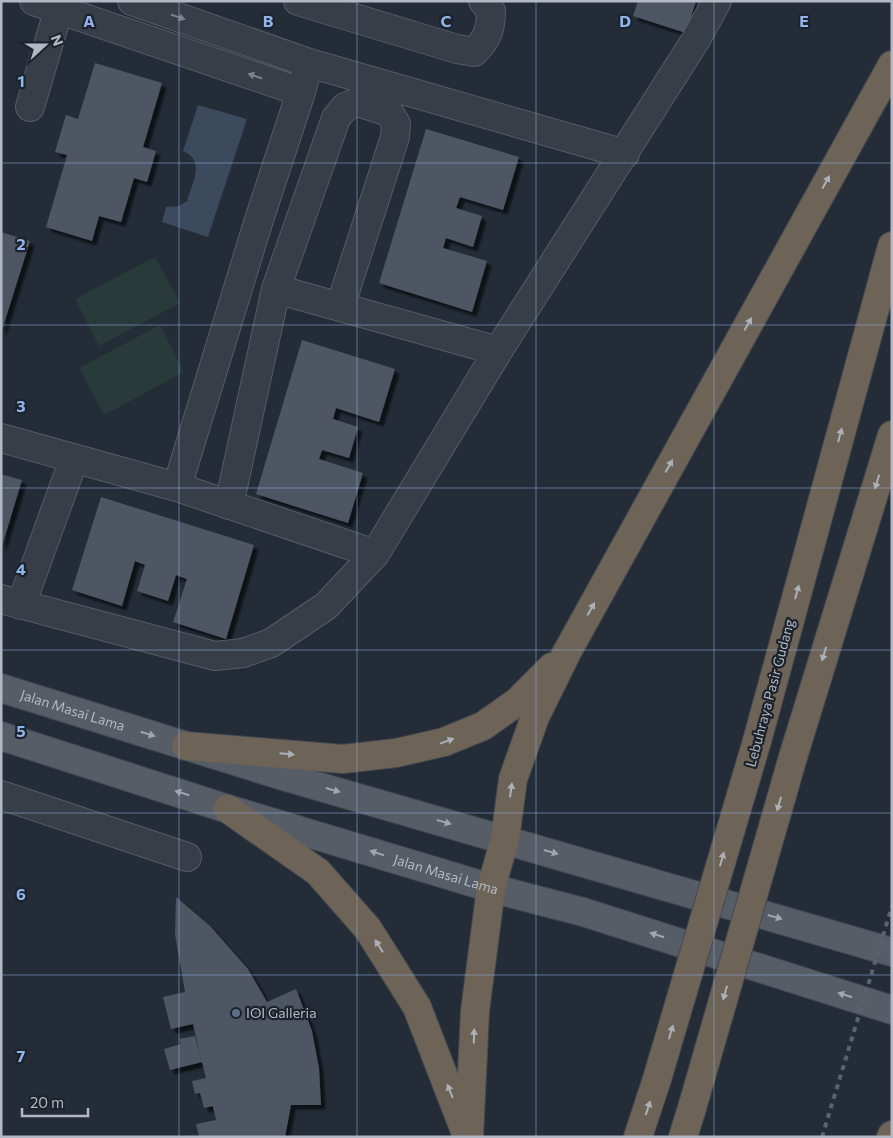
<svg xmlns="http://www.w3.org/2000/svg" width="893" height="1138" viewBox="0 0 893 1138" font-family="Commissioner,sans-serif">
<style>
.green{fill:#293a3a}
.water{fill:#3c4a5e}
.building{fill:#4d5662;filter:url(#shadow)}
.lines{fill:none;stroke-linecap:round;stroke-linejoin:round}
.minor-casing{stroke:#565c65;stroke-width:30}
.major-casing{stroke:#414751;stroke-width:30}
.highway-casing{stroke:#434952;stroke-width:30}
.minor{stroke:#383e48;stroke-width:28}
.major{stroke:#565d67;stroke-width:28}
.highway{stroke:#6d6356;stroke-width:28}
.rail{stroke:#5a626e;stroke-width:4;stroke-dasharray:5 5;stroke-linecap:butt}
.highway-bridge-casing{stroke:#434952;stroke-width:30;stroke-linecap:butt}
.highway-bridge{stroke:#6d6356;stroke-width:28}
.oneway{fill:#7c828c}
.oneway2{fill:#acb0b9}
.oneway3{fill:#a0a7b1}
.grid{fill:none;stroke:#91b4ea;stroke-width:1;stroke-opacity:0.55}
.service-dot{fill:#5c6f8a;stroke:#1d232c;stroke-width:2}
.labels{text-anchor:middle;stroke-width:4.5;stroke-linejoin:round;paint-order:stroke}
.street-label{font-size:14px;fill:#b3b9c4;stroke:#1d232c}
.poi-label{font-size:14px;fill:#b3b9c4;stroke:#1d232c;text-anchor:start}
.grid-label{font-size:16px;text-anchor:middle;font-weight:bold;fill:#91b4ea;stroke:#1d232c;stroke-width:4.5;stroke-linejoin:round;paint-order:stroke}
</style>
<defs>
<filter id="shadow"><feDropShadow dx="4.5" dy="4.5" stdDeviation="1" flood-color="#0009"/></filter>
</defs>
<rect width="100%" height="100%" fill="#242c37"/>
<path class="green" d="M 155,257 L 180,303 L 99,346 L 75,299 Z
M 160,325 L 184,372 L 104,415 L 79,368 Z"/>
<path class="water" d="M 198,105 L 247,119 L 208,237 L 162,222 L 166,207 L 179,206 L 187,201 C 192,183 206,161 183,151 Z"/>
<path class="building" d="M 638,1 L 696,1 L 686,33 L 633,16 Z
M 95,63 L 162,83 L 143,147 L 156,151 L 147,182 L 134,178 L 121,222 L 99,216 L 92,241 L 46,227 L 67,155 L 55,152 L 66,115 L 78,119 Z
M 426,129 L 519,157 L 503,210 L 460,197 L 456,208 L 482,216 L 473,247 L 446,238 L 443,248 L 487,261 L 472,312 L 379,283 Z
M 1,232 L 30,241 L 2,330 L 1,330 Z
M 302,340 L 395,369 L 379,422 L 336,408 L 333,419 L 358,427 L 349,458 L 322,450 L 319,459 L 363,473 L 348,523 L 256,494 Z
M 1,474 L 22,480 L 2,546 L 1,546 Z
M 101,497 L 254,545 L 226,639 L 173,622 L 187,579 L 176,575 L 168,601 L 137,591 L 145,565 L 135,561 L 122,606 L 72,590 Z
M 176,897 L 210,926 L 248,969 L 267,1002 L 296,989 L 312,1031 L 319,1068 L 321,1105 L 291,1105 L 285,1137 L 199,1137 L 196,1124 L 216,1120 L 213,1106 L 204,1108 L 200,1093 L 195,1094 L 192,1081 L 206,1078 L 202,1062 L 170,1070 L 164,1049 L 181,1044 L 179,1039 L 195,1036 L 201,1059 L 193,1024 L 171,1029 L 163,997 L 185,992 L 175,934 Z"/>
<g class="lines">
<defs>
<path id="minor" d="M 34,1 L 301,92
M 132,1 L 309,63 L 625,154
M 298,1 L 457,49 L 474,52 C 487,40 491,29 491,11 L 483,1
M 30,107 L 61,1
M 276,289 L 498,351
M 1,438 L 177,487 L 375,554
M 177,487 L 258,223 L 301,92 L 309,63
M 229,505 L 276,289 L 336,118 L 345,107 L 357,102 L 389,112 L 396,124 L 395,137 L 340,307
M 1,599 L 215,656 L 243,653 L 271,643 L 326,606 L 375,554 L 498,351 L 695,41 L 717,1
M 21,605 L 74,459
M 1,795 L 187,857"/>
<g id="major">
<path id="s1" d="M 1,688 L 286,777 L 892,952"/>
<path id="s2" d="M 1,736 L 228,809 L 491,888 L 583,912 L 892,1010"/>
</g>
<path id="highway" d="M 757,741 L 892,246
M 186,746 L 343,759 L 396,753 L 444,742 L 483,726 L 517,702 L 552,667
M 793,757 L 892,435
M 228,809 L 318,872 L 368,929 L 417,1007 L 465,1131
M 469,1137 L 475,1011 L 491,888 L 505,839 L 513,779 L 535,717 L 567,652 L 892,65
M 638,1137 L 657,1079
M 683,1137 L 692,1108
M 891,1137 L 892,1135"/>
</defs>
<use href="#minor" class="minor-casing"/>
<use href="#major" class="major-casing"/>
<use href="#highway" class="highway-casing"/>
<use href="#minor" class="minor"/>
<use href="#major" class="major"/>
<use href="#highway" class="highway"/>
<path class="rail" d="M 822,1137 L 892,906"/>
<defs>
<path id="highway-bridge" d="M 657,1079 L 757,741
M 692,1108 L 793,757"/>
</defs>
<use href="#highway-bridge" class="highway-bridge-casing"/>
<use href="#highway-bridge" class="highway-bridge"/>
</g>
<defs><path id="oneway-solid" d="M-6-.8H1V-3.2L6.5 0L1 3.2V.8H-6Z" transform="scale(1.25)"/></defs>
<g class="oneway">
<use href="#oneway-solid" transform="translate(178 17) rotate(19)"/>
<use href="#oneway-solid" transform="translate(255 76) rotate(-161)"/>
</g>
<g class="oneway2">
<use href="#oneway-solid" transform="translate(826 182) rotate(-61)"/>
<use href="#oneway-solid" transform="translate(748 324) rotate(-61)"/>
<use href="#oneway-solid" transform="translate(840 435) rotate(-75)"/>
<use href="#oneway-solid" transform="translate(669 466) rotate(-61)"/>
<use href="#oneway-solid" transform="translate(877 482) rotate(107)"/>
<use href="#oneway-solid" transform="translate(797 592) rotate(-75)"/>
<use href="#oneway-solid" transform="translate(591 609) rotate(-61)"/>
<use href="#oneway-solid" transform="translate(824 654) rotate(107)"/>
<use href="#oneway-solid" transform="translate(447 741) rotate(-20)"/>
<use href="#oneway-solid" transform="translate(287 754) rotate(5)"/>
<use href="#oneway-solid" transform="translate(511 790) rotate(-82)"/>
<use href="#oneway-solid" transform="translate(779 804) rotate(106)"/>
<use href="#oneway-solid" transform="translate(722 859) rotate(-74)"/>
<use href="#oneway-solid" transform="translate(379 946) rotate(-122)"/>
<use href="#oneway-solid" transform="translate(725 993) rotate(106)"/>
<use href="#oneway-solid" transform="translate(671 1032) rotate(-74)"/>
<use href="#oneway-solid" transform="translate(474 1036) rotate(-88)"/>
<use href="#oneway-solid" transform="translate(450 1091) rotate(-111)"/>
<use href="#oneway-solid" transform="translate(648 1108) rotate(-72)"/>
</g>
<g class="oneway3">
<use href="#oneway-solid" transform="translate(148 734) rotate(17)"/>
<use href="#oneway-solid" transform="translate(333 790) rotate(16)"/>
<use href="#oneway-solid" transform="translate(182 793) rotate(-162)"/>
<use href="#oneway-solid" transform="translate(444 822) rotate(16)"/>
<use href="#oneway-solid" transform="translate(551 852) rotate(16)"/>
<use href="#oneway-solid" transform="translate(377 853) rotate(-163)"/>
<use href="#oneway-solid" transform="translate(775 917) rotate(16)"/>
<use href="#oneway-solid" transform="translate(657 935) rotate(-162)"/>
<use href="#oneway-solid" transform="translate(845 995) rotate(-162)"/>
</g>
<path class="grid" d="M 179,1 L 179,1137M 357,1 L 357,1137M 536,1 L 536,1137M 714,1 L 714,1137M 1,163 L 892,163M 1,325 L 892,325M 1,488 L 892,488M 1,650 L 892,650M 1,813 L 892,813M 1,975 L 892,975"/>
<circle class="service-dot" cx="236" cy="1013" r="5"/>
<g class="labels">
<g class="street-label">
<text transform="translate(770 693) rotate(-75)" y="5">Lebuhraya Pasir Gudang</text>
<text dy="5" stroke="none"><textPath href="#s1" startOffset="75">Jalan Masai Lama</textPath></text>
<text dy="5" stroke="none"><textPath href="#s2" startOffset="466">Jalan Masai Lama</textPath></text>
</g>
<g class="poi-label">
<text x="246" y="1018">IOI Galleria</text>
</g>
</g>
<g class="grid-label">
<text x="89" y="27">A</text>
<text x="268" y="27">B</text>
<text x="446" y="27">C</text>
<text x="625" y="27">D</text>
<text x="804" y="27">E</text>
<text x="21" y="87">1</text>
<text x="21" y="250">2</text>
<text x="21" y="412">3</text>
<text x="21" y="575">4</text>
<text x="21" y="737">5</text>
<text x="21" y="900">6</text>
<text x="21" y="1062">7</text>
</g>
<rect width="893" height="1138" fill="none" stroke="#b3b9c4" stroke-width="5"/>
<g transform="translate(45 45) rotate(69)" stroke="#1d232c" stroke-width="4" paint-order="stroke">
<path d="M0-4L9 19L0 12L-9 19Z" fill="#b3b9c4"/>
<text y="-8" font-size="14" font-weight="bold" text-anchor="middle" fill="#b3b9c4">N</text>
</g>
<path d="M22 1108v8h66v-8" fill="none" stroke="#b3b9c4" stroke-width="2.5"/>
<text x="30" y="1108" font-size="15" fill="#b3b9c4" stroke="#1d232c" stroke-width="4" paint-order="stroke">20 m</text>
</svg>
